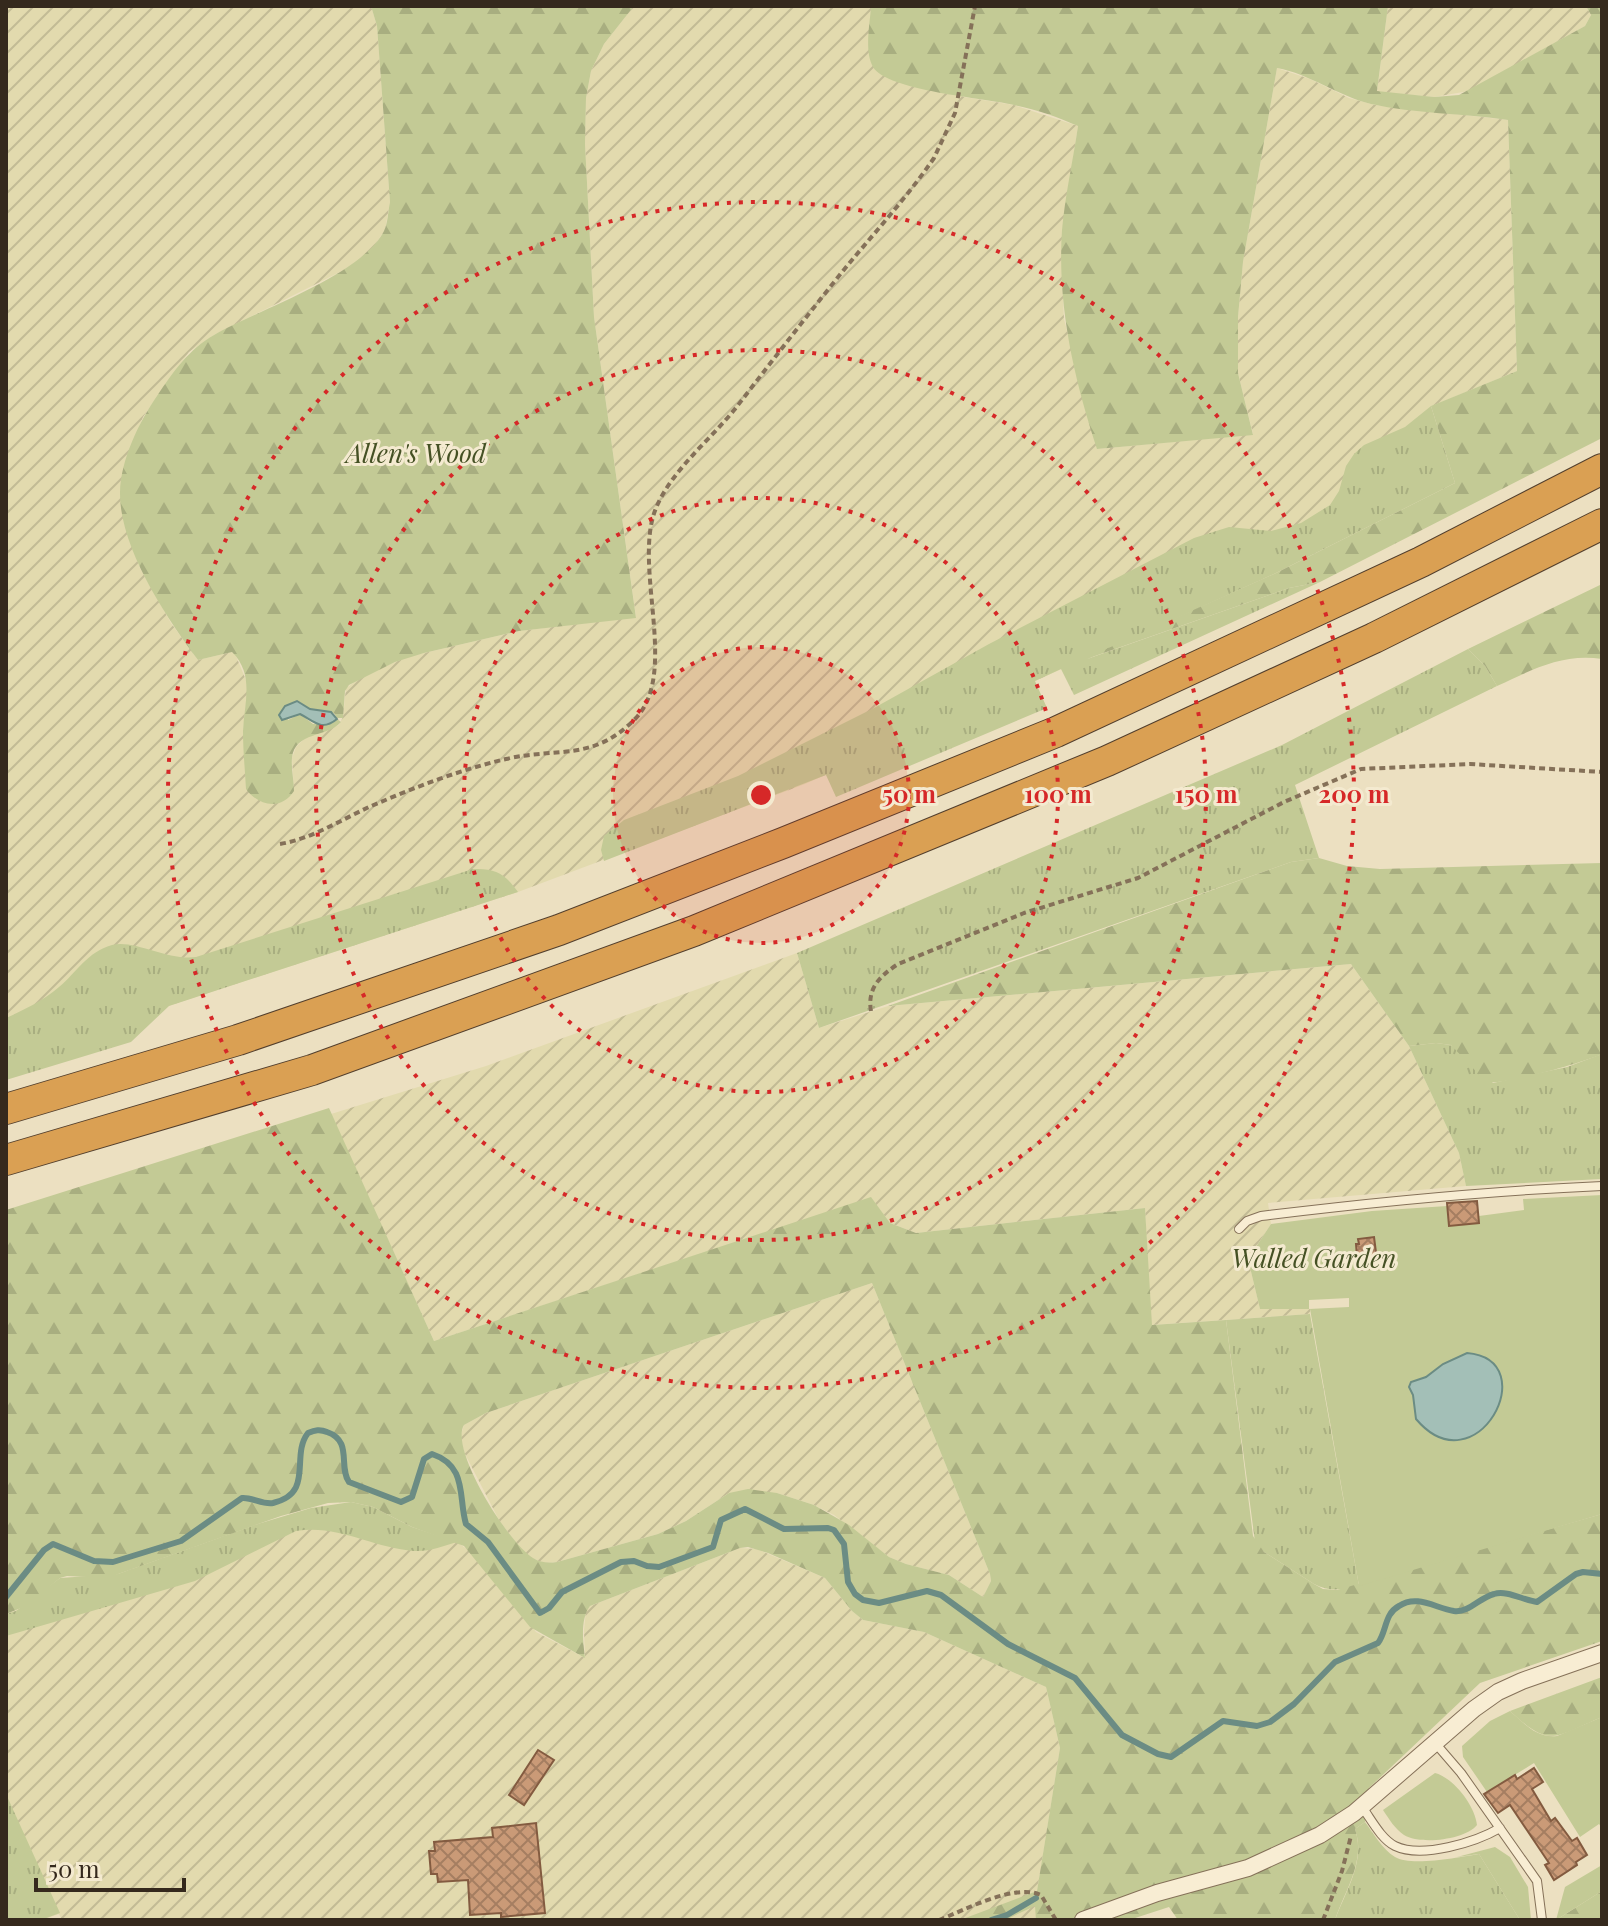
<svg xmlns="http://www.w3.org/2000/svg" width="1608" height="1926" viewBox="0 0 1608 1926" font-family="'Playfair Display',serif">
<style>
.farmland{fill:url(#farmland-furrows)}
.grass{fill:url(#grass-tufts)}
.forest{fill:url(#forest-firs);fill-rule:evenodd}
.green{fill:#c3ca95;fill-rule:evenodd}
.water{fill:#a3bfb7;stroke:#6b8c84;stroke-width:2}
.lines{fill:none;stroke-linecap:round;stroke-linejoin:round}
.stream{stroke:#6b8c84;stroke-width:6}
.building{fill:url(#building-cross-hatch);stroke:#835b40;stroke-width:2}
.lane-casing{stroke:#857159;stroke-width:10}
.street-casing{stroke:#857159;stroke-width:18}
.highway-casing{stroke:#533f2d;stroke-width:32}
.path{stroke:#857159;stroke-width:4;stroke-dasharray:6 4;stroke-linecap:butt}
.lane{stroke:#f8edd3;stroke-width:8}
.street{stroke:#f8edd3;stroke-width:16}
.highway{stroke:#daa053;stroke-width:30}
.ring{fill:none;stroke:#d62828;stroke-width:4;stroke-dasharray:4 8}
.labels{text-anchor:middle;stroke-width:6;stroke-linejoin:round;paint-order:stroke}
.park-label{font-size:26px;font-style:italic;fill:#455124;stroke:#f4ead0}
.centre{fill:#d62828;stroke:#f4ead0;stroke-width:4}
.ring-label{font-size:24px;text-anchor:middle;font-weight:bold;fill:#d62828;stroke:#f4ead0;stroke-width:6;stroke-linejoin:round;paint-order:stroke}
</style>
<defs>
<pattern id="farmland-furrows" width="10" height="10" patternUnits="userSpaceOnUse" patternTransform="scale(2)"><rect width="10" height="10" fill="#e2daae"/><path d="M-1 1l2-2M0 10L10 0M9 11l2-2" fill="none" stroke="#c2bb95"/></pattern>
<pattern id="grass-tufts" width="24" height="20" patternUnits="userSpaceOnUse" patternTransform="scale(2)"><rect width="24" height="20" fill="#c3ca95"/><path d="M3 7l-1-3M5 7V3M7 7l1-3M15 17l-1-3M17 17v-4M19 17l1-3" fill="none" stroke="#a8ae80"/></pattern>
<pattern id="forest-firs" width="22" height="20" patternUnits="userSpaceOnUse" patternTransform="scale(2)"><rect width="22" height="20" fill="#c3ca95"/><path d="M5 1l3.5 6h-7zM16 11l3.5 6h-7z" fill="#a8ae80"/></pattern>
<pattern id="building-cross-hatch" width="8" height="8" patternUnits="userSpaceOnUse" patternTransform="scale(2)"><rect width="8" height="8" fill="#ca9a77"/><path d="M0 0l8 8M0 8l8-8" fill="none" stroke="#a57e61"/></pattern>
</defs>
<rect width="100%" height="100%" fill="#ece0c1"/>
<path class="farmland" d="M 6,6 L 371,6 L 377,26 L 390,202 L 385,230 L 372,249 L 350,267 L 214,335 L 189,352 L 143,417 L 128,458 L 120,492 L 128,535 L 140,568 L 171,623 L 198,660 L 232,652 L 236,656 L 248,685 L 243,731 L 294,791 L 292,758 L 296,747 L 305,738 L 339,725 L 343,717 L 346,688 L 365,675 L 407,657 L 519,631 L 636,617 L 594,317 L 585,144 L 586,98 L 591,71 L 604,44 L 634,6 L 871,6 L 870,58 L 964,97 L 1014,105 L 1078,126 L 1062,233 L 1063,300 L 1064,319 L 1098,449 L 1253,434 L 1238,373 L 1238,317 L 1243,262 L 1277,68 L 1310,79 L 1349,98 L 1375,105 L 1508,120 L 1517,371 L 1432,406 L 1276,573 L 805,784 L 518,892 L 168,1006 L 6,1048 Z
M 1388,6 L 1586,6 L 1591,15 L 1585,26 L 1469,91 L 1434,97 L 1377,92 Z
M 797,953 L 819,1028 L 888,1006 L 1351,964 L 1409,1046 L 1459,1153 L 1466,1186 L 1268,1203 L 1271,1224 L 1248,1259 L 1260,1309 L 1310,1309 L 1310,1314 L 1151,1325 L 1145,1208 L 916,1233 L 890,1223 L 871,1198 L 434,1341 L 331,1114 L 486,1066 Z
M 872,1283 L 990,1574 L 991,1581 L 983,1597 L 949,1575 L 906,1564 L 889,1557 L 834,1515 L 814,1505 L 777,1493 L 729,1493 L 686,1521 L 658,1534 L 557,1562 L 543,1563 L 532,1558 L 522,1550 L 500,1522 L 465,1454 L 460,1438 L 464,1425 L 486,1413 Z
M 261,1523 L 457,1542 L 471,1552 L 536,1632 L 585,1658 L 584,1630 L 586,1610 L 590,1606 L 740,1548 L 757,1549 L 825,1578 L 852,1611 L 863,1620 L 924,1632 L 1046,1687 L 1060,1748 L 1036,1898 L 1036,1920 L 62,1920 L 59,1914 L 41,1920 L 6,1920 L 6,1614 Z"/>
<path class="grass" d="M 1431,406 L 1455,483 L 1276,573 L 1087,659 L 1289,588 L 1320,582 L 1074,695 L 1061,669 L 1035,681 L 1047,708 L 836,797 L 826,775 L 604,861 L 601,850 L 604,836 L 624,820 L 738,776 L 874,708 L 989,644 L 1194,538 L 1229,527 L 1271,531 L 1301,523 L 1330,505 L 1339,491 L 1346,466 L 1354,454 L 1364,445 L 1405,427 Z
M 1468,649 L 1485,666 L 1497,686 L 1295,785 L 1319,858 L 1291,862 L 819,1028 L 797,953 L 1282,745 Z
M 473,869 C 496,868 505,874 518,892 L 169,1006 L 131,1042 L 6,1080 L 6,1018 C 24,1010 44,1000 59,987 C 77,972 87,952 112,945 C 134,939 168,961 196,957 Z
M 1436,1043 L 1451,1045 L 1457,1049 L 1493,1083 L 1567,1067 L 1602,1054 L 1602,1179 L 1466,1186 L 1459,1153 L 1409,1046 Z
M 1310,1314 L 1359,1586 C 1342,1590 1329,1592 1314,1584 L 1264,1552 L 1255,1542 L 1226,1320 Z
M 351,1502 L 373,1507 L 412,1527 L 457,1542 C 443,1546 429,1552 414,1551 C 373,1548 338,1524 296,1531 L 195,1581 L 6,1636 L 6,1614 L 16,1611 L 60,1578 L 118,1574 L 261,1523 L 311,1508 Z
M 6,1794 L 60,1913 L 41,1920 L 6,1920 Z
M 1365,1822 C 1374,1834 1382,1849 1395,1857 C 1411,1867 1460,1857 1479,1854 L 1520,1920 L 1335,1920 C 1346,1890 1366,1861 1355,1829 Z"/>
<path class="forest" d="M 371,6 L 634,6 L 604,44 L 591,71 L 586,98 L 585,144 L 594,317 L 636,618 L 519,631 L 424,653 L 395,662 L 349,685 L 345,691 L 343,718 L 337,718 L 334,713 L 310,709 L 298,701 L 284,708 L 288,720 L 300,714 L 313,724 L 337,719 L 341,722 C 327,738 295,731 292,758 C 291,769 294,780 294,791 C 282,810 259,807 246,789 C 245,770 243,751 243,731 C 244,703 255,675 232,652 L 198,660 C 166,617 119,547 120,492 C 121,459 139,422 157,396 C 173,372 189,349 214,335 C 259,309 361,276 384,231 C 388,223 388,211 390,202 L 377,26 Z
M 871,6 L 1388,6 L 1377,91 L 1434,97 L 1459,95 L 1585,26 L 1591,15 L 1586,6 L 1602,6 L 1602,438 L 1320,582 L 1289,588 L 1075,663 L 1276,573 L 1455,483 L 1431,406 L 1517,371 L 1508,120 C 1463,113 1415,114 1371,104 C 1338,96 1310,74 1277,68 L 1243,262 L 1238,317 L 1238,373 L 1253,435 L 1097,449 C 1074,378 1057,306 1062,230 C 1065,195 1073,161 1078,126 C 1058,117 1035,109 1014,105 C 986,98 887,91 873,67 C 864,51 870,24 871,6 Z
M 1602,584 L 1602,659 C 1562,653 1532,670 1497,686 L 1485,666 L 1468,649 Z
M 1319,858 L 1347,866 L 1380,869 L 1602,863 L 1602,1054 C 1585,1062 1502,1086 1486,1082 L 1451,1045 L 1436,1043 L 1409,1046 L 1351,964 L 888,1006 L 1291,862 Z
M 329,1108 L 434,1341 L 871,1197 L 890,1223 L 916,1233 L 1145,1208 L 1152,1325 L 1226,1320 L 1253,1536 L 1264,1552 L 1314,1584 L 1323,1589 L 1337,1590 L 1602,1514 L 1602,1641 L 1480,1683 L 1369,1788 L 1365,1822 L 1355,1829 C 1366,1861 1345,1890 1335,1920 L 1178,1920 L 1169,1907 L 1129,1920 L 1036,1920 L 1035,1906 L 1005,1920 L 960,1920 L 1037,1891 L 1060,1748 L 1046,1687 L 924,1632 L 863,1620 L 852,1611 L 825,1578 L 768,1553 L 748,1547 L 740,1548 L 590,1606 C 580,1619 583,1642 585,1658 L 530,1627 L 464,1546 L 412,1527 L 373,1507 L 351,1502 L 328,1503 L 281,1516 L 107,1578 L 67,1576 L 60,1578 L 26,1606 L 6,1614 L 6,1210 ZM 872,1283 L 990,1574 L 991,1581 L 983,1597 L 949,1575 L 906,1564 L 889,1557 L 849,1525 L 814,1505 L 777,1493 L 748,1489 L 729,1493 L 686,1521 L 658,1534 L 557,1562 C 548,1563 541,1563 533,1558 C 509,1544 449,1449 464,1425 L 486,1413 Z
M 1602,1677 L 1602,1717 C 1554,1737 1551,1749 1510,1711 Z
M 1602,1891 L 1602,1920 L 1556,1920 Z"/>
<path class="green" d="M 1602,1195 L 1602,1514 L 1359,1586 L 1310,1309 L 1260,1309 L 1248,1259 L 1271,1224 L 1372,1211 L 1447,1206 L 1450,1226 L 1479,1223 L 1479,1216 L 1524,1210 L 1523,1199 ZM 1374,1237 L 1377,1268 L 1359,1269 L 1356,1244 L 1359,1244 L 1359,1239 ZM 1349,1298 L 1349,1307 L 1309,1309 L 1309,1300 Z
M 1510,1711 C 1525,1724 1536,1738 1557,1736 L 1602,1717 L 1602,1828 L 1599,1824 L 1580,1837 L 1534,1763 L 1487,1792 L 1463,1757 L 1462,1746 L 1490,1721 Z
M 1435,1773 C 1454,1778 1475,1806 1477,1825 C 1465,1840 1420,1845 1404,1835 C 1395,1829 1389,1819 1383,1810 Z
M 1495,1847 L 1510,1857 L 1528,1887 L 1531,1920 L 1520,1920 L 1479,1854 L 1457,1857 Z
M 1602,1865 L 1602,1891 L 1556,1920 L 1565,1887 Z"/>
<path class="water" d="M 297,701 L 310,709 L 331,712 L 337,719 C 321,732 314,721 300,714 L 282,720 L 279,715 L 285,706 Z
M 1467,1353 C 1546,1360 1476,1490 1416,1419 L 1413,1395 L 1409,1387 L 1411,1382 L 1426,1377 L 1443,1364 Z"/>
<g class="lines">
<path class="stream" d="M 6,1597 L 44,1550 L 53,1544 L 94,1561 L 113,1562 L 181,1541 L 242,1498 C 252,1497 263,1505 273,1503 C 315,1493 290,1456 308,1433 C 315,1430 320,1429 327,1432 C 353,1441 338,1466 349,1482 L 401,1502 L 412,1497 L 424,1459 L 432,1454 C 468,1466 458,1498 466,1524 L 488,1542 L 540,1613 L 549,1608 L 562,1592 L 621,1562 L 634,1561 L 647,1566 L 659,1567 L 713,1547 L 721,1520 L 745,1509 L 784,1529 L 828,1528 L 834,1530 L 844,1544 L 848,1582 L 855,1594 L 863,1600 L 879,1603 L 927,1591 L 941,1595 L 1008,1644 L 1075,1678 L 1122,1735 L 1158,1754 L 1171,1757 L 1223,1721 L 1257,1726 L 1270,1722 L 1294,1704 L 1335,1662 L 1378,1643 C 1387,1631 1384,1614 1399,1606 C 1417,1594 1435,1608 1454,1611 C 1469,1613 1479,1598 1494,1594 C 1507,1590 1523,1600 1537,1602 L 1576,1574 L 1583,1572 L 1602,1574
M 991,1920 L 1007,1915 L 1036,1898"/>
</g>
<path class="building" d="M 1477,1201 L 1479,1223 L 1449,1226 L 1447,1203 Z
M 1374,1237 L 1378,1268 L 1358,1270 L 1356,1244 L 1359,1244 L 1358,1239 Z
M 538,1750 L 554,1760 L 524,1805 L 509,1795 Z
M 1534,1768 L 1543,1782 L 1532,1789 L 1551,1821 L 1555,1818 L 1572,1841 L 1577,1838 L 1587,1855 L 1576,1862 L 1577,1865 L 1554,1880 L 1545,1865 L 1549,1863 L 1510,1805 L 1498,1813 L 1484,1794 L 1515,1775 L 1517,1779 Z
M 536,1823 L 545,1913 L 501,1917 L 501,1913 L 470,1915 L 468,1880 L 438,1882 L 437,1874 L 431,1874 L 429,1851 L 435,1851 L 434,1842 L 493,1837 L 492,1828 Z"/>
<g class="lines">
<defs>
<path id="lane" d="M 1239,1229 L 1247,1221 L 1261,1216 C 1374,1202 1487,1191 1602,1186
M 1436,1744 L 1461,1773 L 1537,1881 L 1542,1920
M 1362,1807 C 1371,1819 1381,1839 1395,1846 C 1422,1859 1476,1842 1500,1828"/>
<path id="street" d="M 1083,1920 L 1157,1893 L 1248,1868 L 1320,1835 L 1354,1813 L 1474,1709 L 1498,1692 L 1522,1681 L 1602,1653"/>
<path id="highway" d="M 6,1109 L 238,1040 L 559,930 L 783,843 L 1056,732 L 1421,562 L 1602,469
M 6,1160 L 312,1070 L 694,931 L 1107,761 L 1374,638 L 1602,524"/>
</defs>
<use href="#lane" class="lane-casing"/>
<use href="#street" class="street-casing"/>
<use href="#highway" class="highway-casing"/>
<path class="path" d="M 280,844 C 311,839 341,820 369,807 C 413,788 459,770 506,759 C 557,747 593,762 635,719 C 680,674 632,566 656,508 C 672,470 709,441 735,409 C 772,361 809,313 847,266 C 876,231 908,196 934,158 L 955,113 L 975,6
M 871,1011 C 867,988 880,976 898,964 L 1024,913 L 1138,878 L 1284,802 L 1361,769 L 1470,764 L 1602,772
M 939,1920 C 965,1910 1014,1883 1041,1895 L 1056,1920
M 1323,1920 L 1342,1871 L 1351,1836"/>
<use href="#lane" class="lane"/>
<use href="#street" class="street"/>
<use href="#highway" class="highway"/>
</g>
<circle cx="761" cy="795" r="148" fill="#d62828" fill-opacity=".12"/>
<g class="ring">
<circle cx="761" cy="795" r="148"/>
<circle cx="761" cy="795" r="297"/>
<circle cx="761" cy="795" r="445"/>
<circle cx="761" cy="795" r="593"/>
</g>
<g class="labels">
<g class="park-label">
<text x="416" y="463">Allen's Wood</text>
<text x="1314" y="1268">Walled Garden</text>
</g>
</g>
<circle cx="761" cy="795" r="12" class="centre"/>
<g class="ring-label">
<text x="909" y="803">50 m</text>
<text x="1058" y="803">100 m</text>
<text x="1206" y="803">150 m</text>
<text x="1354" y="803">200 m</text>
</g>
<rect width="1608" height="1926" fill="none" stroke="#35291d" stroke-width="16"/>
<path d="M36 1878v12h148v-12" fill="none" stroke="#35291d" stroke-width="4"/>
<text x="48" y="1878" font-size="24" fill="#35291d" stroke="#f4ead0" stroke-width="6" paint-order="stroke">50 m</text>
</svg>
